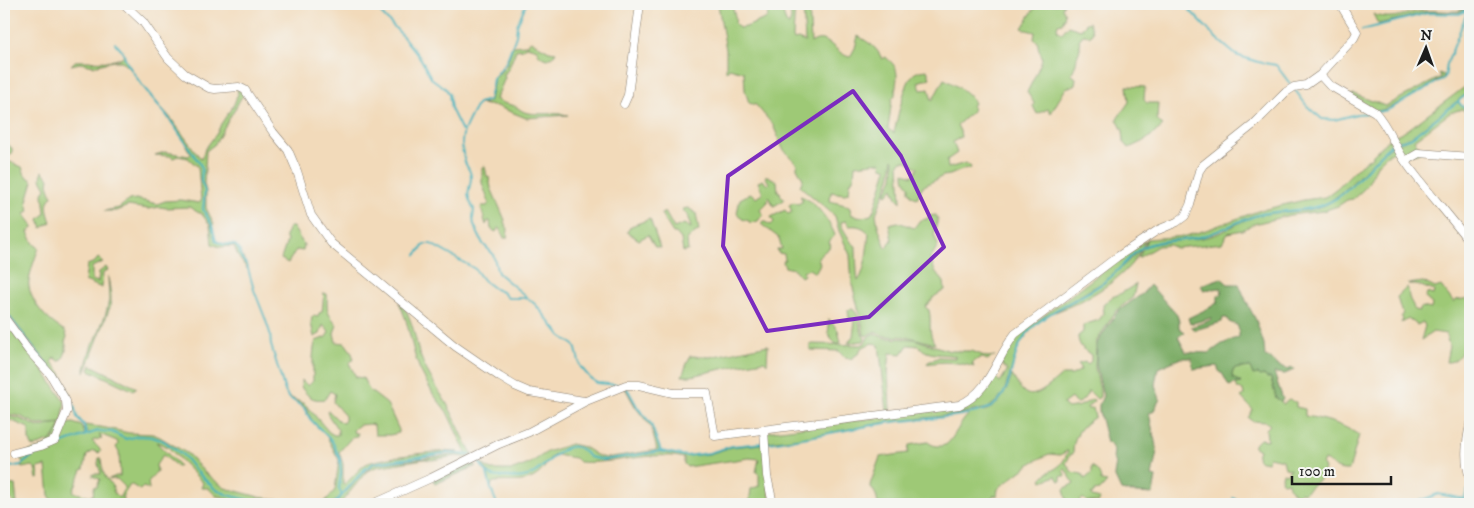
<svg xmlns="http://www.w3.org/2000/svg" width="1474" height="508" viewBox="0 0 1474 508" font-family="'IM FELL DW Pica',serif">
<style>
.green{fill:#9ec976;stroke:#5d7249;fill-rule:evenodd}
.forest{fill:#7ead67;stroke:#4d6442}
.lines{fill:none;stroke-linecap:round;stroke-linejoin:round}
.stream{stroke:#41b1bb;stroke-width:2}
.minor-casing{stroke:#877b6b;stroke-width:9}
.minor{stroke:#fff;stroke-width:8}
.marked{fill:none;stroke:#7b2cbf;stroke-width:4;stroke-linejoin:round}
</style>
<rect width="100%" height="100%" fill="#f6f6f2"/>
<filter id="ink" filterUnits="userSpaceOnUse"><feTurbulence type="fractalNoise" baseFrequency=".02" numOctaves="2"/><feDisplacementMap in="SourceGraphic" scale="10" xChannelSelector="R" yChannelSelector="G"/><feConvolveMatrix kernelMatrix="1 2 1 2 8 2 1 2 1" color-interpolation-filters="sRGB"/></filter>
<filter id="wash" filterUnits="userSpaceOnUse"><feTurbulence type="fractalNoise" baseFrequency=".0096" numOctaves="4" result="noise"/><feDisplacementMap in="SourceGraphic" scale="20" xChannelSelector="R" yChannelSelector="G"/><feGaussianBlur stdDeviation="1.12" result="paint"/><feColorMatrix in="noise" values="0 0 0 0 0 0 0 0 0 0 0 0 0 0 0 0 0 1.4 0 .05"/><feComposite in="paint" operator="in"/></filter>
<g filter="url(#wash)">
<rect width="100%" height="100%" fill="#f2daba"/>
<path class="green" d="M 718,4 L 733,4 C 732,12 737,16 735,23 L 739,28 L 746,27 L 767,18 L 769,8 L 773,12 L 782,9 L 786,23 L 789,25 L 791,19 L 790,6 L 795,6 L 793,37 L 794,40 L 798,39 L 805,42 L 803,5 L 809,4 L 811,43 C 827,31 836,55 850,57 L 855,48 L 858,36 C 868,42 877,47 882,59 L 886,57 C 888,60 891,61 892,63 C 901,72 895,85 895,95 L 892,99 L 888,129 L 894,133 C 897,120 905,79 915,73 C 919,70 923,71 927,70 L 930,78 L 918,82 L 921,90 L 929,89 L 932,101 L 944,79 C 955,85 968,91 974,103 L 972,106 L 973,111 L 957,125 L 960,131 L 961,137 L 953,142 L 957,153 L 947,160 L 948,168 L 966,163 L 971,167 L 970,169 L 962,170 L 950,175 L 943,176 L 922,187 L 917,198 L 912,196 L 909,191 L 909,186 C 905,182 904,179 904,173 L 913,176 L 918,168 L 907,161 L 902,161 L 899,163 L 901,202 L 897,198 L 893,188 L 887,195 L 885,194 L 893,178 L 894,160 L 893,159 L 890,178 L 876,214 L 878,226 L 886,248 L 892,240 L 889,224 L 898,222 L 914,228 L 920,220 L 927,219 L 929,216 L 936,215 L 938,219 L 934,235 L 938,245 L 930,259 L 935,271 L 944,282 L 945,290 L 935,296 L 925,307 L 929,310 C 932,322 927,332 935,344 L 909,337 L 884,336 L 875,331 L 866,336 L 864,335 L 861,319 L 852,284 L 850,255 L 839,231 L 835,216 L 800,186 L 803,179 L 797,168 L 797,164 L 783,149 L 773,125 L 756,105 L 749,103 L 745,90 L 744,72 L 729,68 L 728,71 L 726,71 L 726,50 ZM 881,162 L 882,167 L 887,169 L 874,210 L 871,215 L 863,217 L 852,215 L 849,206 L 830,201 L 831,192 L 844,194 L 849,193 L 850,183 L 854,177 L 855,165 ZM 846,221 L 849,226 C 857,225 865,227 869,234 C 867,247 866,271 858,281 C 857,278 856,251 856,246 L 851,242 L 841,225 L 841,222 Z
M 1037,4 L 1064,4 L 1062,8 C 1066,14 1065,17 1062,23 L 1058,24 L 1057,28 L 1058,31 L 1062,33 L 1068,26 L 1081,30 L 1086,23 L 1089,22 L 1093,32 L 1091,36 L 1083,35 L 1079,40 C 1081,48 1080,50 1077,57 C 1076,63 1075,68 1071,74 L 1076,78 L 1075,85 L 1066,88 L 1051,113 L 1048,109 L 1037,114 L 1033,106 L 1034,103 L 1027,92 C 1030,87 1042,62 1042,58 C 1041,52 1037,48 1038,42 L 1034,39 L 1035,32 L 1026,30 L 1022,28 Z
M 1466,4 L 1469,4 L 1464,10 L 1460,12 L 1428,12 L 1378,24 L 1373,14 C 1392,22 1405,12 1423,11 C 1434,10 1446,12 1458,11 L 1463,9 Z
M 531,41 L 549,51 L 556,52 L 553,56 L 548,59 C 542,58 537,55 537,49 L 527,46 L 523,49 L 516,50 L 509,68 L 504,75 L 505,78 L 496,99 C 503,104 509,104 515,106 C 520,109 522,112 528,113 C 542,115 555,112 568,115 L 526,118 L 496,106 L 479,104 L 487,103 L 490,100 L 494,79 L 506,66 L 513,46 L 526,45 Z
M 124,55 L 125,59 L 133,72 L 122,61 L 113,61 L 94,66 L 80,63 L 71,65 L 75,61 C 88,60 115,65 124,55 Z
M 1439,73 L 1444,75 L 1444,77 C 1428,86 1393,110 1376,111 L 1351,95 L 1354,94 L 1385,106 L 1441,77 Z
M 1470,83 L 1470,91 L 1412,136 L 1394,142 L 1394,136 L 1410,128 Z
M 1127,86 L 1145,87 L 1144,100 L 1147,103 L 1158,103 L 1157,120 L 1163,126 L 1146,140 L 1129,148 L 1124,142 L 1123,131 L 1117,119 L 1129,102 Z
M 237,89 L 245,94 C 238,99 237,109 231,115 L 215,144 L 206,151 L 204,184 L 206,191 L 206,208 L 214,224 L 212,226 L 215,241 L 223,244 L 235,245 C 239,249 247,266 249,271 L 239,258 L 234,246 L 220,247 L 212,244 L 210,225 L 201,213 L 199,213 L 189,207 L 166,208 L 160,207 L 148,209 L 128,206 L 116,211 L 104,211 L 119,208 L 129,200 L 136,199 L 157,204 L 165,201 L 181,200 L 199,203 L 201,201 L 198,167 L 188,158 L 178,156 L 173,158 L 170,156 L 155,155 L 165,152 L 189,156 L 191,154 L 186,146 L 186,142 L 152,97 L 169,116 L 201,159 L 205,149 L 217,133 L 221,124 L 234,104 L 238,94 Z
M 1458,102 L 1460,105 L 1470,112 L 1470,115 L 1462,109 L 1450,113 L 1414,140 L 1422,152 C 1407,155 1405,156 1396,144 L 1412,137 L 1440,115 Z
M 1389,139 L 1391,144 C 1371,161 1355,184 1333,199 C 1313,213 1285,210 1262,214 C 1244,216 1229,228 1212,234 C 1190,241 1166,237 1144,246 L 1147,239 L 1186,236 L 1206,230 L 1258,211 L 1304,200 L 1325,197 L 1337,188 L 1360,165 L 1372,157 L 1372,155 Z
M 4,142 L 12,148 L 12,154 L 7,157 L 8,161 L 22,167 L 25,175 L 33,181 L 27,201 L 29,211 L 25,213 C 26,219 32,221 33,228 L 28,232 L 34,244 L 39,248 C 36,255 27,280 29,287 C 33,306 49,322 65,331 L 67,337 L 65,342 C 68,348 65,356 61,361 L 59,361 L 54,357 L 52,362 L 61,373 L 72,399 L 56,374 L 4,309 Z
M 1393,145 L 1395,150 L 1386,156 L 1378,164 L 1366,187 L 1353,199 L 1347,200 L 1338,206 L 1323,211 L 1290,215 L 1254,224 L 1242,230 L 1228,233 L 1222,243 L 1176,248 L 1169,245 L 1158,246 L 1138,258 L 1143,248 L 1150,245 C 1170,240 1191,241 1211,236 C 1228,231 1242,219 1260,215 C 1284,210 1313,215 1334,200 C 1357,185 1371,160 1393,145 Z
M 485,166 L 487,177 L 489,177 L 491,188 L 505,220 L 504,222 L 508,229 L 507,238 L 504,238 L 500,228 L 498,228 L 496,232 L 491,229 L 490,221 L 488,221 L 486,225 L 481,208 L 482,206 L 487,206 L 489,203 L 482,183 L 482,167 Z
M 42,171 L 49,178 L 48,184 L 52,196 C 44,203 48,213 51,222 L 42,228 L 39,219 L 45,214 L 43,194 L 46,188 L 41,179 Z
M 765,176 L 768,176 L 777,181 L 778,192 L 780,192 L 781,196 L 784,200 L 774,206 L 768,197 L 767,203 L 760,210 L 763,214 L 758,221 L 750,223 L 749,221 L 742,219 L 737,213 L 740,199 L 751,193 L 756,198 L 763,193 L 758,182 L 763,180 L 767,185 L 769,183 Z
M 800,196 C 814,199 830,222 835,235 L 829,242 L 831,246 L 818,257 L 820,264 L 815,273 L 809,269 L 803,271 L 804,275 L 801,277 L 794,269 L 785,267 L 783,262 L 785,259 L 784,254 L 778,253 L 777,249 L 782,249 L 779,238 L 761,224 L 763,221 L 771,225 L 774,222 L 771,217 L 785,210 L 788,214 L 792,212 L 789,205 L 794,202 L 798,204 L 803,201 Z
M 688,208 L 696,213 L 699,231 L 696,232 L 687,239 L 688,251 L 683,252 L 681,239 L 676,233 L 673,233 L 661,214 L 665,212 L 674,228 L 684,224 L 691,228 L 687,215 L 682,209 Z
M 650,219 L 660,248 L 655,247 L 648,235 L 639,240 L 627,232 L 631,226 Z
M 289,227 L 293,227 L 304,245 L 303,251 L 296,250 L 288,263 L 281,259 L 287,241 L 285,236 Z
M 1145,240 L 1142,247 L 1105,281 L 1047,315 L 1034,326 L 1019,345 L 1004,392 L 998,400 L 988,408 L 953,415 L 887,422 L 801,438 L 766,442 L 765,432 L 960,407 L 971,404 L 996,378 L 1000,382 L 1007,371 L 1001,363 L 1016,336 Z
M 1141,249 C 1128,278 1084,302 1055,312 L 1106,282 Z
M 98,258 L 103,262 L 92,267 L 92,280 L 98,282 L 99,272 L 106,267 L 108,270 L 103,273 L 102,288 L 85,281 L 87,265 L 95,262 Z
M 108,276 L 111,296 L 110,307 L 85,373 L 85,369 L 92,344 L 96,339 L 106,313 L 109,300 Z
M 1423,282 L 1435,288 L 1441,286 L 1454,303 L 1456,300 L 1470,298 L 1470,340 C 1461,347 1461,363 1446,362 L 1449,346 L 1446,334 L 1433,332 L 1421,340 L 1425,326 L 1423,322 L 1417,325 L 1408,318 L 1401,323 L 1403,319 L 1401,316 L 1403,313 L 1401,311 L 1397,297 L 1407,287 C 1409,291 1408,293 1409,297 C 1410,302 1414,304 1414,310 L 1419,311 L 1421,307 L 1431,309 L 1432,304 L 1425,298 L 1427,293 L 1433,295 L 1434,291 L 1421,286 L 1408,284 Z
M 1136,284 L 1133,297 L 1116,311 L 1096,342 L 1095,368 L 1100,390 L 1100,397 L 1097,399 L 1089,391 C 1085,397 1082,404 1075,403 L 1071,398 L 1063,404 L 1068,408 L 1080,406 L 1093,399 L 1094,401 L 1087,407 L 1088,409 L 1093,408 L 1095,417 C 1080,427 1073,435 1073,454 L 1071,454 L 1066,463 L 1072,472 L 1082,474 L 1085,479 L 1092,473 L 1092,466 C 1097,470 1101,475 1101,481 L 1107,482 L 1100,490 L 1094,491 L 1094,493 L 1091,495 L 1092,497 L 1100,499 L 1099,502 L 1087,502 L 1083,498 C 1080,503 1072,505 1067,502 L 1064,489 L 1074,483 L 1065,469 L 1063,471 L 1066,476 L 1061,476 L 1061,481 L 1058,480 L 1056,476 L 1043,481 L 1041,479 C 1052,466 1060,473 1068,451 L 1067,451 L 1060,455 L 1049,454 L 1033,462 L 1001,486 L 998,489 L 997,496 L 994,495 L 986,504 L 878,504 L 876,495 L 870,485 L 880,457 L 908,453 L 909,445 L 928,442 C 933,447 942,447 947,444 C 956,435 959,424 968,415 C 973,411 981,412 987,410 C 1001,405 1008,388 1012,375 C 1015,380 1019,388 1024,392 C 1035,402 1054,381 1062,375 L 1072,375 L 1081,370 L 1078,364 L 1085,362 L 1088,365 L 1091,361 L 1091,355 C 1084,350 1078,346 1078,336 L 1083,332 L 1083,325 L 1099,320 L 1104,313 L 1103,305 L 1112,297 L 1120,294 Z
M 324,293 L 327,294 C 328,300 326,305 328,311 C 329,316 334,320 337,325 L 334,333 L 336,342 L 345,343 L 351,351 L 354,359 L 349,363 L 356,377 L 363,378 L 369,390 L 387,404 L 399,430 L 399,433 L 390,435 L 375,435 L 374,425 L 370,424 L 359,425 L 353,430 L 354,433 L 358,433 L 357,436 L 352,437 L 339,452 L 343,464 L 343,485 C 351,480 357,470 366,464 C 377,458 445,449 458,452 L 374,463 L 364,470 L 351,487 L 332,504 L 323,504 L 335,490 L 339,460 L 326,435 L 314,424 L 305,407 L 289,397 L 305,404 L 329,432 L 334,435 L 338,435 L 338,430 L 328,415 L 327,411 L 329,411 L 340,422 L 343,423 L 345,420 L 345,416 L 333,402 L 335,394 L 330,391 L 325,399 C 313,401 308,397 301,387 L 302,380 L 308,386 L 313,381 C 313,372 312,348 316,341 L 326,337 L 329,332 L 323,325 L 320,334 L 314,337 L 311,323 L 312,317 L 314,316 L 318,317 L 319,313 L 322,312 Z
M 399,302 C 410,310 415,336 418,349 C 424,369 436,386 447,404 C 457,421 463,440 474,456 L 466,453 L 447,412 L 433,394 L 420,370 L 415,356 L 406,320 Z
M 853,309 C 861,317 859,326 863,336 L 865,338 L 864,341 L 848,343 L 853,336 L 855,321 L 849,318 L 848,310 Z
M 4,319 L 36,360 L 65,402 L 62,423 L 38,425 L 20,416 L 4,414 Z
M 829,319 L 838,330 L 841,343 L 834,343 L 828,333 L 829,326 Z
M 874,333 L 884,338 L 914,339 L 950,351 L 972,351 L 987,357 L 995,356 L 987,360 L 981,357 L 972,363 L 974,367 C 960,362 941,361 927,364 L 928,362 L 939,357 L 955,358 L 955,356 C 943,353 927,357 919,346 L 908,345 L 902,354 L 890,353 L 888,371 L 890,410 L 887,411 L 879,345 C 871,341 869,345 861,348 L 859,353 L 851,359 L 843,356 L 839,351 L 810,350 L 810,344 L 861,345 L 865,343 L 868,337 Z
M 768,345 L 767,364 L 764,361 L 740,365 L 691,376 L 682,376 L 690,356 L 710,357 Z
M 91,365 L 137,388 L 132,390 L 89,370 Z
M 1250,367 L 1258,374 L 1271,378 L 1276,398 L 1281,401 L 1283,404 L 1289,400 L 1296,402 L 1296,407 L 1305,409 L 1305,416 C 1325,419 1342,424 1359,435 L 1349,470 C 1334,471 1335,464 1324,460 L 1322,465 L 1324,469 L 1319,480 L 1316,482 L 1304,493 L 1300,492 L 1298,496 C 1292,493 1289,488 1288,482 L 1283,483 L 1281,481 L 1283,473 L 1287,474 L 1290,469 L 1285,468 L 1283,460 L 1269,457 L 1267,462 L 1258,460 L 1257,456 L 1259,450 L 1253,446 L 1260,439 L 1267,440 L 1266,429 L 1270,425 L 1266,422 L 1252,421 L 1248,418 L 1253,410 L 1241,397 L 1244,395 L 1243,390 L 1238,389 L 1236,384 L 1241,383 L 1233,379 L 1232,374 L 1234,369 Z
M 625,387 L 637,408 L 651,424 L 660,451 L 646,454 L 661,452 L 686,456 L 709,454 L 732,447 L 763,444 L 771,504 L 749,504 L 751,489 L 759,486 L 759,474 L 756,472 L 759,459 L 749,458 L 687,467 L 684,464 L 684,458 C 654,450 612,465 579,462 L 575,458 L 561,456 L 555,454 C 546,461 548,464 543,469 C 530,486 513,480 494,482 L 492,483 L 491,488 L 488,474 L 491,475 L 481,463 L 491,470 L 513,470 L 529,464 L 547,452 L 571,444 L 584,447 L 598,456 L 605,458 L 657,450 L 651,427 L 636,408 L 626,390 L 623,388 Z
M 4,416 L 19,418 L 38,427 L 61,424 L 54,439 L 33,447 L 29,440 L 29,428 C 20,425 12,420 4,418 Z
M 73,423 L 82,426 L 85,434 C 66,445 36,445 23,464 L 20,455 L 46,446 L 64,424 Z
M 84,425 L 101,427 L 129,433 L 153,434 L 160,437 L 188,454 L 205,473 L 225,488 L 259,497 L 301,504 L 234,504 L 223,497 L 216,496 L 208,488 L 201,488 L 203,483 L 200,480 L 168,447 L 156,442 L 179,465 L 178,467 L 163,455 L 156,465 L 157,471 L 148,482 L 149,489 L 143,487 L 140,490 L 132,485 L 130,485 L 122,497 L 125,504 L 110,504 L 108,502 L 104,504 L 54,504 L 49,495 L 46,466 L 38,468 L 39,478 L 37,479 L 35,468 L 33,466 L 22,468 L 21,466 L 36,454 L 46,449 L 93,433 L 87,433 ZM 99,435 L 102,435 L 117,441 L 118,444 L 116,448 L 119,451 L 120,475 L 120,476 L 116,476 L 109,479 L 117,479 L 125,487 L 119,498 L 114,493 L 112,484 C 103,478 102,468 101,458 L 99,458 L 98,464 L 101,474 L 93,474 L 92,476 L 100,479 L 97,487 L 94,487 L 93,496 C 87,495 79,495 73,491 L 82,470 L 84,469 L 87,455 L 94,451 L 99,453 L 101,450 L 92,441 L 102,438 Z
M 461,454 L 469,455 L 470,458 L 457,456 L 432,460 L 424,459 L 376,467 L 367,471 L 340,504 L 335,504 L 363,473 L 374,464 Z
M 4,484 L 15,485 L 17,504 L 14,504 L 7,493 L 4,491 Z"/>
<path class="forest" d="M 1221,278 L 1228,284 L 1239,284 L 1248,305 L 1256,320 L 1264,344 L 1265,357 C 1271,358 1271,359 1274,363 C 1278,367 1284,366 1288,370 L 1292,367 L 1294,370 L 1285,374 L 1274,373 L 1283,399 L 1281,401 L 1276,398 L 1271,378 L 1267,378 L 1264,375 L 1260,376 L 1258,374 L 1253,375 L 1250,367 L 1234,369 L 1232,374 L 1233,378 L 1241,382 L 1229,386 L 1222,373 L 1220,373 L 1217,366 L 1193,369 L 1192,358 L 1181,358 L 1158,368 L 1155,385 L 1160,399 L 1153,412 L 1149,413 L 1157,451 L 1152,476 L 1156,477 L 1153,494 L 1136,493 L 1121,490 L 1114,475 L 1116,463 L 1113,458 L 1114,451 L 1110,444 L 1107,443 L 1099,411 L 1099,405 L 1103,396 L 1096,365 L 1097,343 L 1118,311 L 1142,294 L 1150,285 L 1177,315 L 1179,321 L 1179,328 L 1185,332 L 1178,337 L 1186,352 L 1209,353 L 1222,344 L 1239,337 L 1239,330 L 1237,325 L 1229,322 L 1227,318 L 1223,318 L 1222,322 L 1195,330 L 1191,327 L 1211,320 L 1211,318 L 1190,324 L 1188,318 L 1211,307 L 1218,302 L 1218,296 L 1222,294 L 1221,288 L 1203,290 L 1201,285 Z
M 472,460 L 476,466 L 435,484 L 433,479 Z"/>
<g class="lines">
<path class="stream" d="M 372,4 L 400,33 L 421,59 L 431,78 L 446,89 L 449,94 L 451,109 L 462,131
M 526,4 L 517,25 L 516,36 L 506,62 L 493,79 L 489,100 L 478,103 C 466,126 457,135 465,162 C 466,166 469,168 470,172 C 475,186 461,190 474,209 L 473,218 L 474,225 L 483,244 L 493,254 L 498,273 L 536,305 L 561,336 L 574,345 L 576,349 L 580,366 L 590,378 L 597,383 L 619,385
M 1184,4 L 1217,39 L 1236,55 L 1258,62 L 1276,65 L 1291,85
M 1362,30 L 1428,13 L 1459,14 L 1465,11 L 1470,4
M 115,43 L 123,52 L 127,63 L 141,84 L 168,117 L 200,164 L 202,168 L 201,181 L 205,191 L 203,209 L 212,225 L 216,241 L 223,244 L 235,245 L 239,249 L 242,259 L 247,265 L 254,290 L 265,318 L 270,333 L 271,345 L 285,391 L 288,397 L 304,408 L 310,419 L 332,441 L 340,459 L 341,473 L 339,488 L 342,496
M 1295,90 L 1307,106 L 1322,119 L 1334,120 L 1357,114 L 1371,113
M 1459,102 L 1461,105 L 1470,111
M 1378,112 L 1388,110 L 1445,78 L 1447,64 L 1466,15 L 1470,8
M 1396,142 L 1412,137 L 1470,92
M 416,255 L 425,244 L 431,244 L 475,269 L 483,280 L 495,289 L 502,292 L 508,298 L 527,298
M 4,310 L 56,376 L 74,405 L 77,417 L 84,425 L 86,434
M 627,388 L 638,408 L 651,424 L 661,451
M 768,443 C 807,439 847,429 886,423 C 909,419 978,418 994,405 C 1014,389 1009,361 1022,341 C 1040,311 1080,301 1107,280 C 1120,270 1129,255 1143,247 C 1159,239 1178,242 1195,238 C 1218,234 1236,221 1258,215 C 1280,209 1303,213 1325,204 C 1352,194 1370,161 1392,144
M 476,458 C 480,463 484,470 489,474 C 494,478 502,477 508,477 C 518,478 526,478 534,473 C 550,464 570,430 589,457 L 604,460 L 661,451 L 686,456 L 709,453 L 732,446 L 762,443
M 4,468 L 21,465 L 35,454 L 46,449 L 98,431 L 112,432 L 126,439 L 139,436 L 152,437 L 164,441 L 184,456 L 196,471 L 215,489 L 228,495 L 265,504
M 487,473 L 491,489 L 497,504
M 1233,498 L 1247,504
M 334,504 L 365,469 L 374,463 L 447,453 L 470,455
M 1411,504 L 1438,494 L 1464,499
M 1461,504 L 1470,486"/>
</g>
</g>
<g filter="url(#ink)">
<g class="lines">
<defs>
<path id="minor" d="M 124,4 L 143,22 L 168,58 L 185,74 L 209,88 L 215,89 L 239,87 L 245,90 L 273,132 L 288,150 L 297,171 L 311,215 L 331,243 L 455,346 L 500,377 L 515,386 L 529,392 L 584,401
M 1320,75 L 1329,85 L 1375,112 C 1388,126 1394,145 1405,161 C 1425,190 1450,215 1470,243
M 624,104 L 628,95 L 640,4
M 1405,161 L 1419,153 L 1470,157
M 4,317 L 28,350 L 50,374 L 66,401 L 67,411 L 55,440 L 41,446 L 14,453
M 1470,425 C 1466,443 1464,460 1470,478
M 764,430 L 767,476 L 773,504
M 373,504 L 431,478 L 499,444 L 529,432 L 586,401 L 626,385 L 639,385 L 673,393 L 707,393 L 715,436 L 959,405 C 990,392 996,358 1015,334 L 1117,257 L 1158,230 L 1177,222 L 1185,216 L 1190,205 L 1199,171 L 1203,165 L 1253,125 L 1286,92 L 1294,87 L 1306,85 L 1320,75 L 1354,38 L 1357,32 L 1340,4"/>
</defs>
<use href="#minor" class="minor-casing"/>
<use href="#minor" class="minor"/>
</g>
</g>
<path class="marked" d="M 853,91 L 901,156 L 944,247 L 869,317 L 767,331 L 723,246 L 728,176 Z"/>
<rect width="1474" height="508" fill="none" stroke="#f6f6f2" stroke-width="20"/>
<g transform="translate(1426 48) rotate(2)" stroke="#f6f6f2" stroke-width="4" paint-order="stroke">
<path d="M0-4L9 19L0 12L-9 19Z" fill="#1c1c1c"/>
<text y="-8" font-size="14" font-weight="bold" text-anchor="middle" fill="#1c1c1c">N</text>
</g>
<path d="M1292 476v8h99v-8" fill="none" stroke="#1c1c1c" stroke-width="2.5"/>
<text x="1299" y="476" font-size="15" fill="#1c1c1c" stroke="#f6f6f2" stroke-width="4" paint-order="stroke">100 m</text>
</svg>
